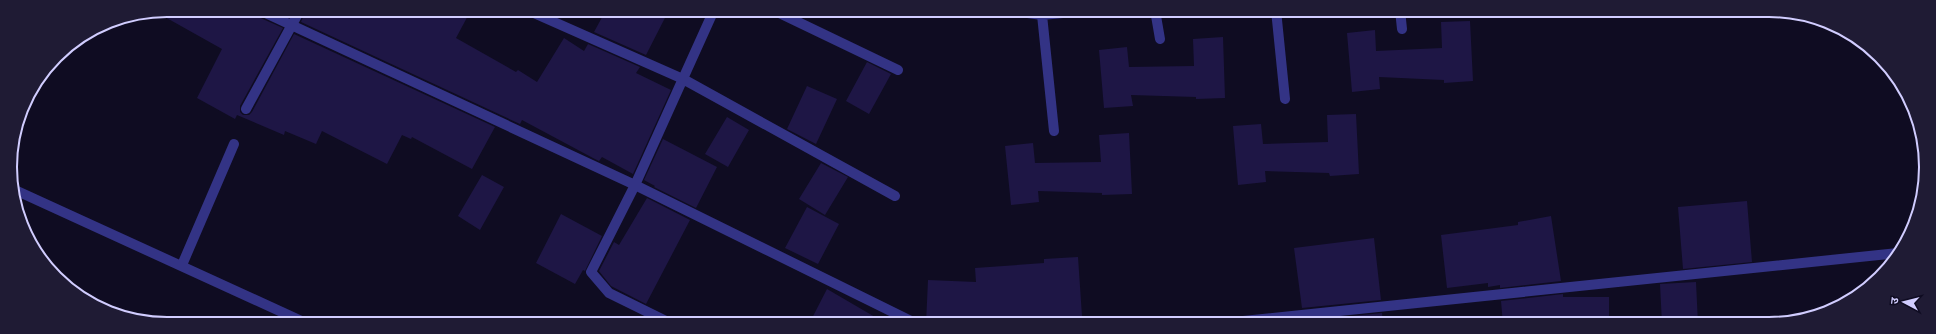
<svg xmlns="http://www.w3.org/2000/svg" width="1936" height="334" viewBox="0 0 1936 334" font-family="Rubik,'Noto Sans Devanagari',sans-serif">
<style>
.building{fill:#1e1645}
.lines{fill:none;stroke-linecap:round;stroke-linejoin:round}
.lane{stroke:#333385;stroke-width:10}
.street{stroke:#333385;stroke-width:10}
.rim{fill:none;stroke:#d1cdff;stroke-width:2}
</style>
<rect width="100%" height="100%" fill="#0f0c22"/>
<path class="building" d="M 167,10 L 253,10 L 256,16 L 283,28 L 240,106 L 240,112 L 243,115 L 249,115 L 252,112 L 294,34 L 495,127 L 472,169 L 412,137 L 411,139 L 402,135 L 387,164 L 322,131 L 316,144 L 285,131 L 284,135 L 237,115 L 235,119 L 197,98 L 222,49 L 156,12 Z
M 306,10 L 471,10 L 456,38 L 516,72 L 518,70 L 537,82 L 564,38 L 584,51 L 588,44 L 640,67 L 636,73 L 671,90 L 633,174 L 602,157 L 599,161 L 593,158 L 522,120 L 520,124 L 301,22 Z
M 606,10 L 669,10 L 646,55 L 594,32 Z
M 1470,21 L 1473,81 L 1444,83 L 1444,80 L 1379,77 L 1380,89 L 1352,92 L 1347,33 L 1375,30 L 1376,51 L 1442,48 L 1441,22 Z
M 1223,37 L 1225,98 L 1196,99 L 1196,97 L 1131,95 L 1133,106 L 1104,108 L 1099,50 L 1127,47 L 1129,67 L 1194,66 L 1193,39 Z
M 867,62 L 891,74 L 869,114 L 846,101 Z
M 807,86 L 837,99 L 816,144 L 787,129 Z
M 1356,114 L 1359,174 L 1330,176 L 1329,173 L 1265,171 L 1266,182 L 1238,185 L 1233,126 L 1261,124 L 1263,144 L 1328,142 L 1327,115 Z
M 727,117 L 749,130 L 728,167 L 705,154 Z
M 1129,133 L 1132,194 L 1102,195 L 1102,193 L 1038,191 L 1039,202 L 1011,205 L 1005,146 L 1033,143 L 1035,163 L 1101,162 L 1099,135 Z
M 663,139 L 717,167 L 696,208 L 654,187 L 655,186 L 644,180 Z
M 821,163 L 848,177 L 825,215 L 799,199 Z
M 482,175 L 504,187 L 480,230 L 458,216 Z
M 647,198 L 690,220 L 646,304 L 611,286 L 599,271 L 614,242 L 619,245 Z
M 1747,201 L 1752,262 L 1683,269 L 1678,207 Z
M 807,207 L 839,224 L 818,264 L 785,248 Z
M 561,214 L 602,236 L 585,271 L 583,270 L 575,284 L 536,263 Z
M 1551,216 L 1561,281 L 1500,288 L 1500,285 L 1488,287 L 1488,283 L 1447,288 L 1441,235 L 1518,225 L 1518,222 Z
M 1374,238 L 1381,300 L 1302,308 L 1294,248 Z
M 1078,257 L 1082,316 L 1044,319 L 1045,324 L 926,324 L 928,280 L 976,282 L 975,268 L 1044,263 L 1044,259 Z
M 1696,282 L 1698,324 L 1662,324 L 1660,284 Z
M 827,289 L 887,324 L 809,324 Z
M 1563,294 L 1563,297 L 1609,297 L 1609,324 L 1503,324 L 1501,301 Z
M 1382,313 L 1383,324 L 1304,324 L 1304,321 Z"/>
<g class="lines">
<path class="lane" d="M 1005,10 L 1042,15 L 1094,10
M 1155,10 L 1160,39
M 1276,10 L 1285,99
M 1400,10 L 1402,29
M 1042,15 L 1054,131"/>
<path class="street" d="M 259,10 L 635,185 L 917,324
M 527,10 L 683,79 L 895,196
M 773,10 L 898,70
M 246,109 L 300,10
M 15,190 L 308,324
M 182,265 L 234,144
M 672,324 L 609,293 L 591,272 L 635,185 L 714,10
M 1214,324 L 1898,253"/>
</g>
<path d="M0 0H1936V334H0ZM167 17H1769A150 150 0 0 1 1919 167V167A150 150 0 0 1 1769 317H167A150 150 0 0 1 17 167V167A150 150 0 0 1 167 17Z" fill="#1f1b34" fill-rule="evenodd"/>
<path class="rim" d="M167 17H1769A150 150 0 0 1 1919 167V167A150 150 0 0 1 1769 317H167A150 150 0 0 1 17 167V167A150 150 0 0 1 167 17Z"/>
<g transform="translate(1904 302) rotate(277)" stroke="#0f0c22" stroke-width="3" paint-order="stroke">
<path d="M0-3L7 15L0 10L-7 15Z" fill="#d1cdff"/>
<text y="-6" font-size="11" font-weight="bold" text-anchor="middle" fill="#d1cdff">उ</text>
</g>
</svg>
